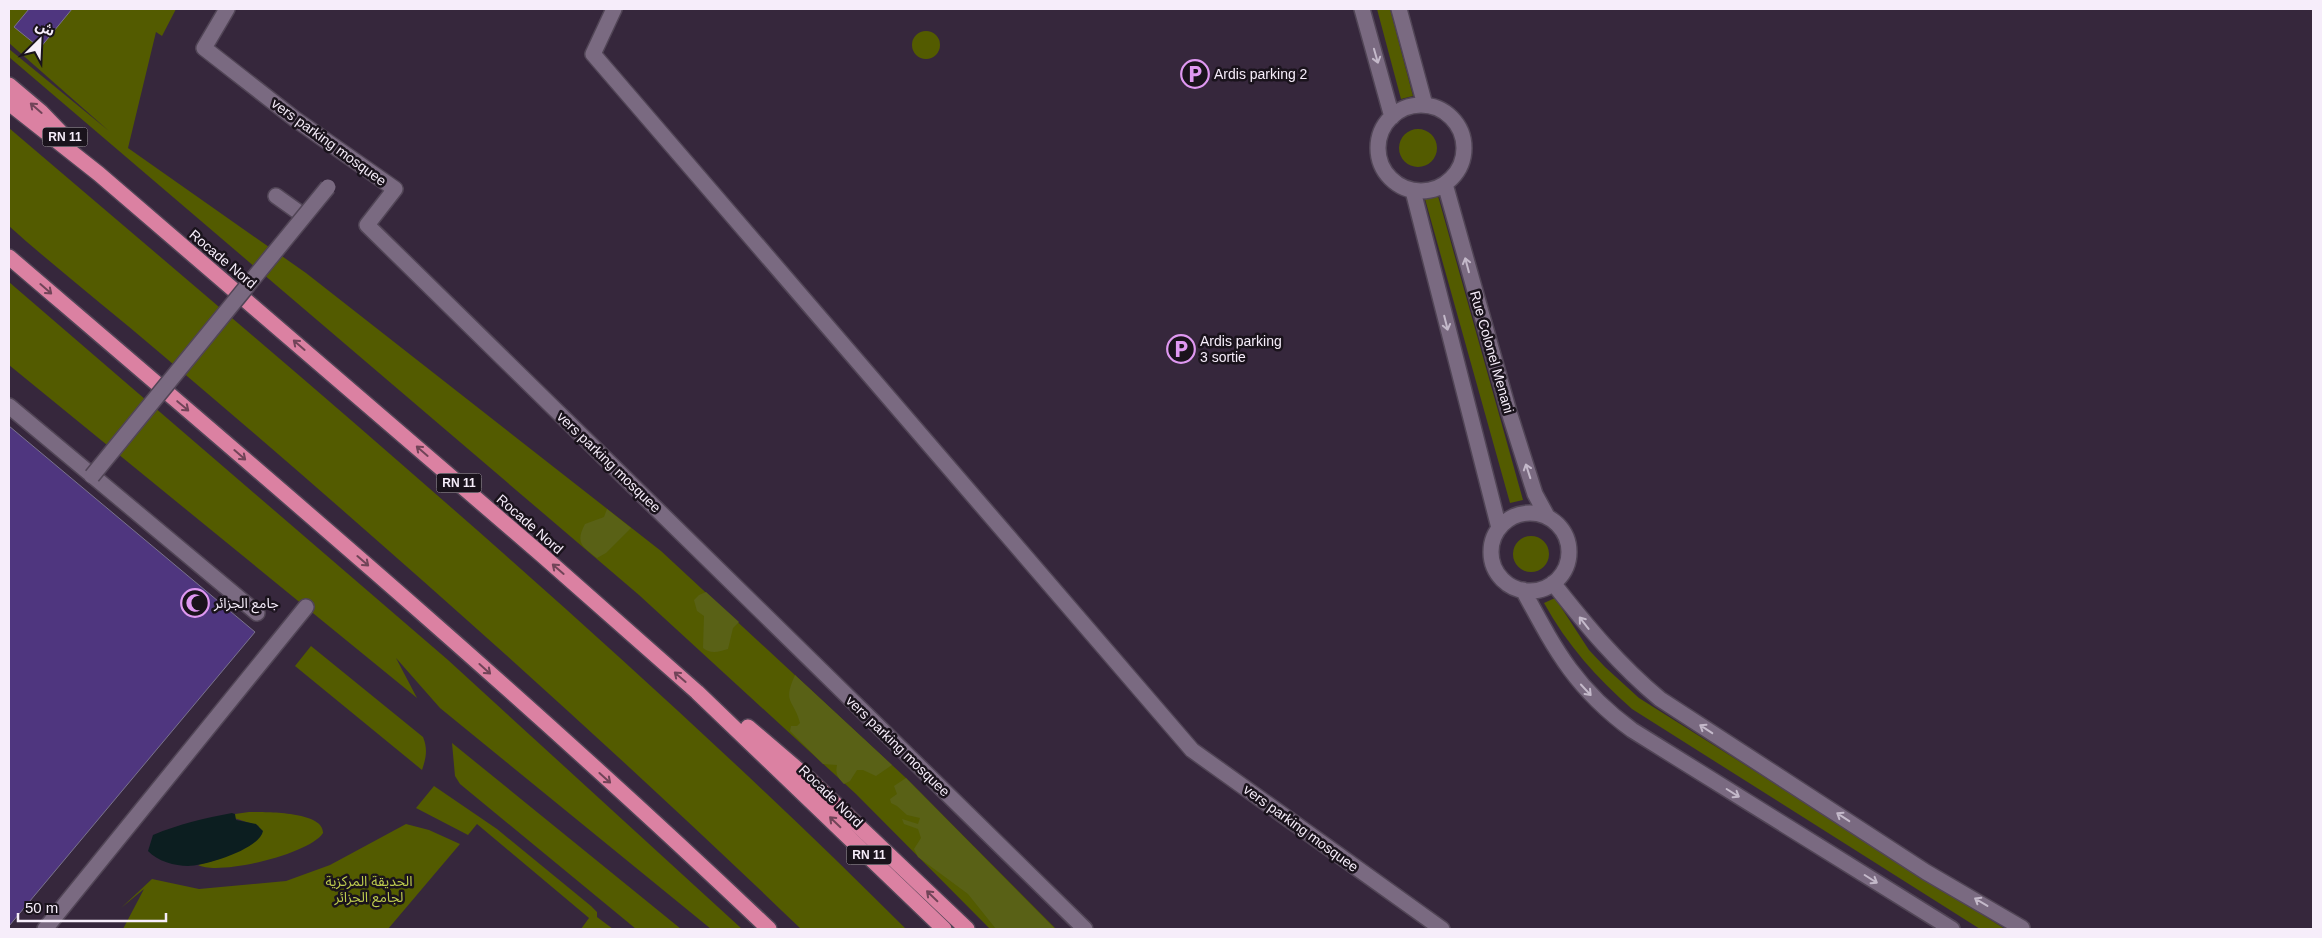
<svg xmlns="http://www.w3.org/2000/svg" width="2322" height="938" viewBox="0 0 2322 938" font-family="Arial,'Noto Sans Arabic',sans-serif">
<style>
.green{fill:#535b00}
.forest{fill:#596116}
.water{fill:#0c1e20}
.building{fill:#4f367f;stroke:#7a738d}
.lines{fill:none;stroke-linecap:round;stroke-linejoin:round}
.pedestrian-casing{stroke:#514556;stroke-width:18}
.minor-casing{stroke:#514556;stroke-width:18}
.tertiary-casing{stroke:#514556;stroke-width:18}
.motorway-casing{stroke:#514556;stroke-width:18}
.pedestrian{stroke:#7a6a81;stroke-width:15}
.minor{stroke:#7a6a81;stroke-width:15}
.tertiary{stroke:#7a6a81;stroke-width:15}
.motorway{stroke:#db81a2;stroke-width:15}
.pedestrian-bridge-casing{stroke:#514556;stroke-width:18;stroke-linecap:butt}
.pedestrian-bridge{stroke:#7a6a81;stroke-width:15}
.oneway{stroke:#c4b9ca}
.oneway2{stroke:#714458}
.labels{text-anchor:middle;stroke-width:5;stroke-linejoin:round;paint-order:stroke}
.shield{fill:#1a131c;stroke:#b4acb7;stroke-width:1}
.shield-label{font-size:12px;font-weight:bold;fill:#f6edfa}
.poi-label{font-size:14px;fill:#f6edfa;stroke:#1a131c;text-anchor:start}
.street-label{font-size:14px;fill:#f6edfa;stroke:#1a131c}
.park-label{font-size:14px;fill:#bdcb4e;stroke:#1a131c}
</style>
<rect width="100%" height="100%" fill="#36273c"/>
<path class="green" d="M 9,9 L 176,9 L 162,36 L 156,32 L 128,148 L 306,273 L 661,551 L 906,778 L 1056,929 L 990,929 L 856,794 L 639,595 L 9,57 L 9,49 L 109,131 L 9,43 Z
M 1377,9 L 1390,9 L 1413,96 L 1401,99 Z
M912 45a14 14 0 1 1 28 0a14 14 0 1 1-28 0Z
M 9,128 C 314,388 622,646 906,929 L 801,929 C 594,730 379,539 160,353 C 110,310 58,270 9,226 Z
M1399 148a19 19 0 1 1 38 0a19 19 0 1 1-38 0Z
M 1438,196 L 1523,500 L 1510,503 L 1425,199 Z
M 9,282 L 448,660 L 742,929 L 711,929 L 440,708 L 396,658 L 417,698 L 9,365 Z
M1513 554a18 18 0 1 1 36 0a18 18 0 1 1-36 0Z
M 1555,598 L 1589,650 L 1605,667 L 1639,698 L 2005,929 L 1980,929 L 1632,709 C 1597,678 1567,645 1544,603 Z
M 311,646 L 423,737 C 428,749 426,758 422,770 L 295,666 Z
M 452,743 L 681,929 L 636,929 L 460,784 L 455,776 Z
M 434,786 L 497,829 L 591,906 L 597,912 L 597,917 L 613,929 L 581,929 L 589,918 L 477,824 L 468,835 L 416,808 Z
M 249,812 C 264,812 324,811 323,833 C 310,854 219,876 198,865 L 219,859 L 259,826 L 234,818 L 235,814 Z
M 406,824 L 429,830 L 460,844 L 388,929 L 123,929 L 144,889 L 121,908 L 152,879 L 199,889 L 286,881 L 330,865 Z"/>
<path class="forest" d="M 607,509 L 631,528 L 606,553 L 597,558 C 582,546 575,543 585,524 L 604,517 Z
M 706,592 L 739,622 L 733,628 L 728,649 C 719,652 710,654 703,648 L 704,616 L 697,611 L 694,600 L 699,595 Z
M 795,675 L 892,765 L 876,776 L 863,770 L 857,770 L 850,781 L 844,784 C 838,778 835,774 837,765 L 823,764 L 790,731 L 791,726 L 797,726 L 800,723 C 794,699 782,704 795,675 Z
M 906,778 L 1055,929 L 996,929 L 968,894 L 918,857 L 914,849 L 921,838 L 918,829 L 904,824 L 902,819 L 918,824 L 920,818 L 907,815 L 897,806 L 891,803 L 890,799 L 897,794 L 894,786 Z"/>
<path class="water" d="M 232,813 L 235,814 L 236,820 L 256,824 L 263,831 C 260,849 205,866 188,866 C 175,866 157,861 148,851 L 153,835 C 179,824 205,818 232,813 Z"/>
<path class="building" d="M 29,9 L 72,9 L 40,48 L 14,27 Z
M 9,426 L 255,632 L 9,926 Z"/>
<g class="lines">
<defs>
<path id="pedestrian" d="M 276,196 L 304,216
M 9,406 L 257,613
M 45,929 L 306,607"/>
<path id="minor" d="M 227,9 L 204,48 L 295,119 L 395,189 L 367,225 L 1085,929
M 614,9 L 593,54 L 1192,750 L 1442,929"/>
<path id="tertiary" d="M 1362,9 L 1392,117
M 1399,9 L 1425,105
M1378 148a43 43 0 1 1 86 0a43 43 0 1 1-86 0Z
M 1445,184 L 1509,412 L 1535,494 L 1547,516
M 1413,191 L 1499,528
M1491 552a39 39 0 1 1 78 0a39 39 0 1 1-78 0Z
M 1553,583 C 1586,625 1619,665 1660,699 L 1926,872 L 2022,928
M 1523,590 C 1556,651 1575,688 1632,730 L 1952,929"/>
<path id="motorway" d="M 9,85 L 41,112 L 69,141
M 9,103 L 99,174 L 543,556 L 697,692 L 944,929
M 9,257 C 266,477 524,696 769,929
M 748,727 L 809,779 L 967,929"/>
</defs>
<use href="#pedestrian" class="pedestrian-casing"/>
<use href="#minor" class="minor-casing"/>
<use href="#tertiary" class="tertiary-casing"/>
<use href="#motorway" class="motorway-casing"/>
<use href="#pedestrian" class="pedestrian"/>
<use href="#minor" class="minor"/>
<use href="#tertiary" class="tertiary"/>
<use href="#motorway" class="motorway"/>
<defs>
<path id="pedestrian-bridge" d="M 92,476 L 328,187"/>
</defs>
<use href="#pedestrian-bridge" class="pedestrian-bridge-casing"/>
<use href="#pedestrian-bridge" class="pedestrian-bridge"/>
</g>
<defs><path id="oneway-shaft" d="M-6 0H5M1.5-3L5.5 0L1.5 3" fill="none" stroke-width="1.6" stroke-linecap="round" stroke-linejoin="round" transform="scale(1.25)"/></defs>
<g class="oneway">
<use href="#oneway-shaft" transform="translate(1376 56) rotate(74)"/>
<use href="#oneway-shaft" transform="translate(1467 265) rotate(-105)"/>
<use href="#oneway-shaft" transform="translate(1446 323) rotate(76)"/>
<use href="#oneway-shaft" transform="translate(1528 471) rotate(-108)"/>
<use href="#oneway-shaft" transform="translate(1584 623) rotate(-128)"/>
<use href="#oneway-shaft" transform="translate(1586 690) rotate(47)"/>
<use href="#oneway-shaft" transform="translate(1706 729) rotate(-147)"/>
<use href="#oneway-shaft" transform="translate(1733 793) rotate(32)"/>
<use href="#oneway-shaft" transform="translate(1843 817) rotate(-147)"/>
<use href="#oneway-shaft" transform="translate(1871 879) rotate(32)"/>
<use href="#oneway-shaft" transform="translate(1981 902) rotate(-149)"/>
</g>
<g class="oneway2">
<use href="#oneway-shaft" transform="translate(36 108) rotate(-139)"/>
<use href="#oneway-shaft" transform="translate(46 289) rotate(41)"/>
<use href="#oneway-shaft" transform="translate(299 345) rotate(-139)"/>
<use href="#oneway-shaft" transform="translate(183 406) rotate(40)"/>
<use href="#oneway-shaft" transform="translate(422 451) rotate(-139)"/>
<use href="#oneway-shaft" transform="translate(240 455) rotate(41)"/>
<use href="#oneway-shaft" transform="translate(363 561) rotate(41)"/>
<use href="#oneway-shaft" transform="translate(558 569) rotate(-139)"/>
<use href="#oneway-shaft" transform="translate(485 669) rotate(42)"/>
<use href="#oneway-shaft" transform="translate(680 677) rotate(-139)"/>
<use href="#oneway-shaft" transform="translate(605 778) rotate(42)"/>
<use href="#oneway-shaft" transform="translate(835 822) rotate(-136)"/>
<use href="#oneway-shaft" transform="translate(932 896) rotate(-136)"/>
</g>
<defs>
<symbol id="parking-ring" viewBox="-11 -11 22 22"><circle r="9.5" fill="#1a131c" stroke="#df98f1" stroke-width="1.5"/><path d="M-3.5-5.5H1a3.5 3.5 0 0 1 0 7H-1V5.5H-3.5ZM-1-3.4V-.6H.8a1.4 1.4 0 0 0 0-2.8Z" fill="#df98f1"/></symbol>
<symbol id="mosque-ring" viewBox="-11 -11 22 22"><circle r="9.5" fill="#1a131c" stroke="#df98f1" stroke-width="1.5"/><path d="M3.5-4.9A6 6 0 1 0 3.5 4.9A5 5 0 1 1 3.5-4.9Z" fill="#df98f1"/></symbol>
</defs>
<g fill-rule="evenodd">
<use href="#parking-ring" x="1179" y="58" width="32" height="32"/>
<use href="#parking-ring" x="1165" y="333" width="32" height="32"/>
<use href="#mosque-ring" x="179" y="587" width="32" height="32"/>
</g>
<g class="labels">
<g class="shield">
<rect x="42.5" y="127.5" width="45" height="19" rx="4"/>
<rect x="436.5" y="473.5" width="45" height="19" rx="4"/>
<rect x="846.5" y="845.5" width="45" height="19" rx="4"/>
</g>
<g class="shield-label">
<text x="65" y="141">RN 11</text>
<text x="459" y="487">RN 11</text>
<text x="869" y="859">RN 11</text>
</g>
<g class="poi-label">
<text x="1214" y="79">Ardis parking 2</text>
<text x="1200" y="346">Ardis parking<tspan x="1200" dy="16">3 sortie</tspan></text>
<text x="214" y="608">جامع الجزائر</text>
</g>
<g class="street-label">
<text transform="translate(329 142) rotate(36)" y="5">vers parking mosquee</text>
<text transform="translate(223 259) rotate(40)" y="5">Rocade Nord</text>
<text transform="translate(1492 352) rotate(74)" y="5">Rue Colonel Menani</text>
<text transform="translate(609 462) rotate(44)" y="5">vers parking mosquee</text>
<text transform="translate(530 524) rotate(41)" y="5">Rocade Nord</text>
<text transform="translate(898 746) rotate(44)" y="5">vers parking mosquee</text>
<text transform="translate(831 796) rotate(44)" y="5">Rocade Nord</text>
<text transform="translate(1301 828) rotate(36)" y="5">vers parking mosquee</text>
</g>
<g class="park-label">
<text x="369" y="886">الحديقة المركزية<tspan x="369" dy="16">لجامع الجزائر</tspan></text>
</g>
</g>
<rect width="2322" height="938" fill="none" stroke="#f6edfa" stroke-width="20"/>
<g transform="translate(40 40) rotate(24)" stroke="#1a131c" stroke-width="4" paint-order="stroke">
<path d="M0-4L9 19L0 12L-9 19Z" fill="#f6edfa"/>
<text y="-8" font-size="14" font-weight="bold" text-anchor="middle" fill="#f6edfa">ش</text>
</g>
<path d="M18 913v8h148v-8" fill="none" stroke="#f6edfa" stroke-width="2.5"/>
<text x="25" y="913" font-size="15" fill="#f6edfa" stroke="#1a131c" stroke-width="4" paint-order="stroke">50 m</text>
</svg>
